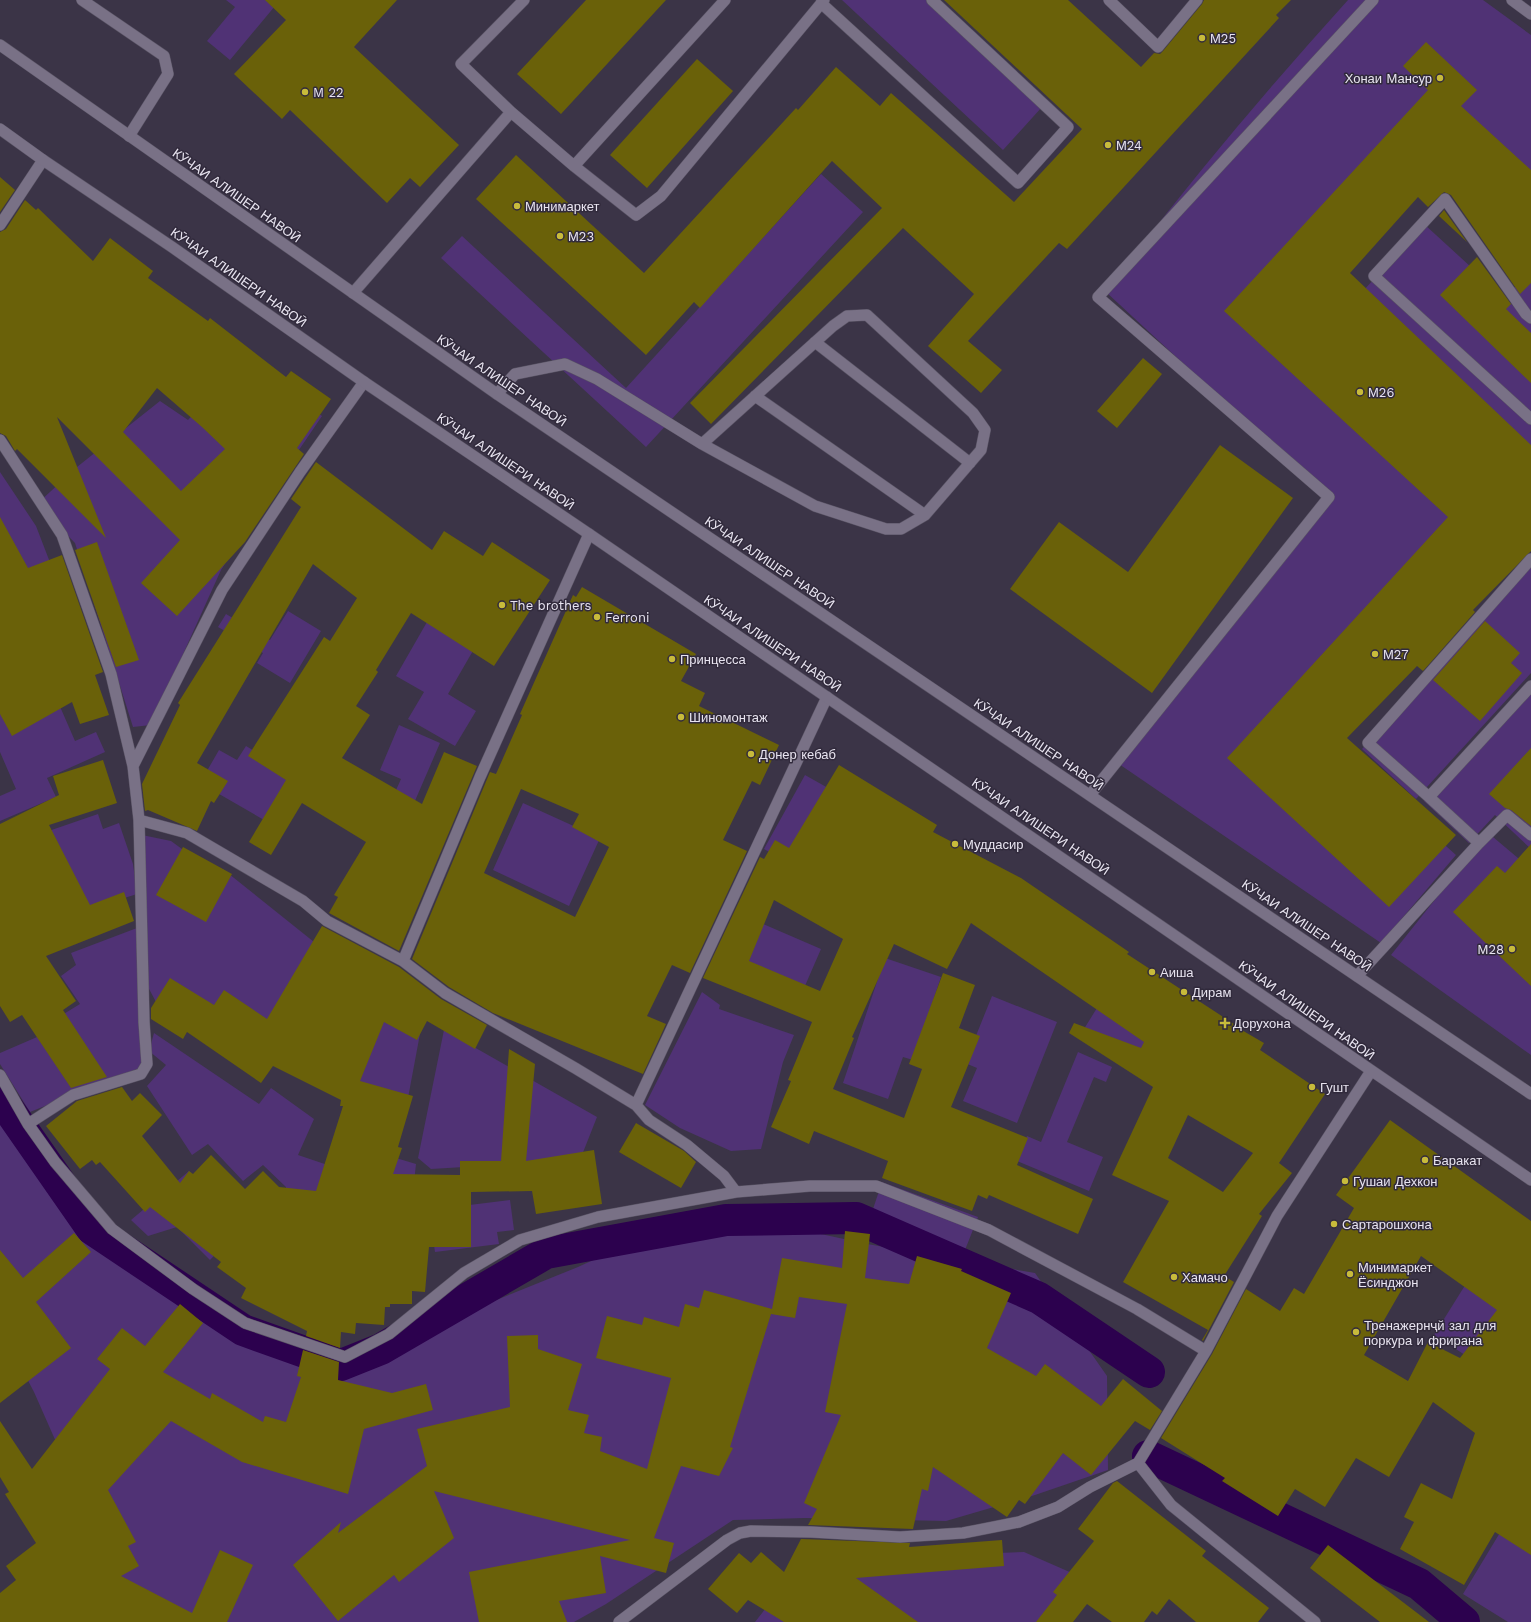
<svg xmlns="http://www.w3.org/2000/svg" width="1531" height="1622" viewBox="0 0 1531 1622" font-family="'Work Sans',sans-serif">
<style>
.green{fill:#503275}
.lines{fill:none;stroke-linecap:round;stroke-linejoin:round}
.canal{stroke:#2c014e;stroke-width:32}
.building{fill:#6a6109;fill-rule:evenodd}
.service-casing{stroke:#595364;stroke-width:12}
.minor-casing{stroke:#595364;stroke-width:12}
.tertiary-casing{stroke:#595364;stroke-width:12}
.service{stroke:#797186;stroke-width:11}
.minor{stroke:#797186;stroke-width:11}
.tertiary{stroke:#797186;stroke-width:11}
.poi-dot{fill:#c8bb3b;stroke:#312a3c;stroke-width:1.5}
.labels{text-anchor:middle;stroke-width:3;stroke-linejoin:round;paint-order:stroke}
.poi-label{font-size:13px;fill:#e8e4f0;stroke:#312a3c;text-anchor:start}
.street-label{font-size:13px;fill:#e8e4f0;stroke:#312a3c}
</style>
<rect width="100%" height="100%" fill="#3b3447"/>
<path class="green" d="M 226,0 L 280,0 L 230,60 L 207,41 L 235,7 Z
M 842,0 L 926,0 L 1042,107 L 1003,150 Z
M 1348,0 L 1483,0 L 1531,35 L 1531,246 L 1415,165 L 1278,309 L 1459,484 L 1468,563 L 1322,735 L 1456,855 L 1381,943 L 1116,762 L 1324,494 L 1106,292 C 1182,190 1263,94 1348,0 Z
M 821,174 L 863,212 L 646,447 L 441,258 L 462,236 L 626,388 Z
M 1424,224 L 1531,322 L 1531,463 L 1354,301 Z
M 1531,262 L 1531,312 L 1507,290 L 1520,285 Z
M 241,362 L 322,416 L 269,494 L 221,570 L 151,725 L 133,727 L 75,543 L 37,504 L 77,467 L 160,401 L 188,420 Z
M 0,472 L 36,526 L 51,565 L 0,630 Z
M 1531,564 L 1531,673 L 1416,799 L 1362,749 Z
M 288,611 L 321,631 L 290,683 L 257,663 L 263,653 L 218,627 L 226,614 L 270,640 Z
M 427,622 L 474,649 L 448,694 L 476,711 L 455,746 L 408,719 L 424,692 L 396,676 Z
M 31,640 L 75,741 L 96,732 L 105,752 L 47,778 L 56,797 L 0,821 L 0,796 L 16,789 L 0,752 L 0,693 Z
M 1531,686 L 1531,849 L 1495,815 L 1469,843 L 1424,801 Z
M 399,725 L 440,743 L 408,817 L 388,808 L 401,779 L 380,770 Z
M 246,746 L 305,781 L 278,828 L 200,783 L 219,750 L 237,760 Z
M 805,775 L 908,833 L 867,907 L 764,849 Z
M 523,803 L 600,838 L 569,906 L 493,870 Z
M 98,814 L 103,829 L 119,823 L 133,864 L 137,894 L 65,917 L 8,845 Z
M 142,835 L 171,841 L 182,849 L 224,870 L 329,954 L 267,1040 L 163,1015 L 148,987 Z
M 1493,837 L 1531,869 L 1531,1055 L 1391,955 L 1472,853 Z
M 761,923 L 821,949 L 801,995 L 741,970 Z
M 137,928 L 142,1067 L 30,1112 L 0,1064 L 0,1053 L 51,1031 L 62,1015 L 80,1004 L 61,976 L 76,965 L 71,953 Z
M 885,958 L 941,977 L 913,1060 L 903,1057 L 888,1099 L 843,1083 Z
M 361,968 L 425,1007 L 408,1098 L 342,1085 Z
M 702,992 L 720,1005 L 719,1009 L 794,1035 L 783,1062 L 761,1149 L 731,1151 L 680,1128 L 645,1105 Z
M 1105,995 L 1170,1034 L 1141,1063 L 1084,1029 Z
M 992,996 L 1057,1022 L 1017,1123 L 963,1101 L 977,1068 L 965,1063 Z
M 444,1030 L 597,1117 L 580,1160 L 431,1169 L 418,1158 Z
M 154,1033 L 259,1104 L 271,1088 L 314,1119 L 298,1155 L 387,1185 L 396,1158 L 416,1164 L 411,1210 L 282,1245 L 286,1187 L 263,1165 L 243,1181 L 208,1144 L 192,1155 L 147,1086 L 166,1065 L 149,1051 Z
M 1078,1052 L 1112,1067 L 1106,1082 L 1094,1077 L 1067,1142 L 1103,1157 L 1089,1191 L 1017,1161 L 1027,1136 L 1041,1142 Z
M 0,1102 L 28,1153 L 81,1231 L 236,1339 L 345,1379 L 397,1357 L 489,1303 L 578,1267 L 705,1209 L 867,1244 L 1035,1273 L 1107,1376 L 1108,1470 L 1035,1495 L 946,1521 L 805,1518 L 733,1520 L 606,1604 L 574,1622 L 124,1622 L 94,1528 L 34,1392 L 0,1327 Z
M 189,1171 L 242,1226 L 210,1260 L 177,1227 L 148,1236 L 131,1220 Z
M 882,1182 L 978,1217 L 965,1250 L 871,1215 Z
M 510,1200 L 514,1230 L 497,1232 L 499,1244 L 435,1252 L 429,1210 Z
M 1499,1231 L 1507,1382 L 1434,1335 Z
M 1504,1526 L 1531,1542 L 1531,1622 L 1508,1622 L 1463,1594 Z
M 1024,1552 L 1097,1584 L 1071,1622 L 755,1622 L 803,1560 Z"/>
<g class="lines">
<path class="canal" d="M 0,1097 L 92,1229 L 243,1330 L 341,1365 L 381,1349 L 546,1253 L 726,1220 L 856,1218 L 1039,1298 L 1149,1372
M 1148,1456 L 1419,1584 L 1464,1622"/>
</g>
<path class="building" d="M 265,0 L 397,0 L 354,47 L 459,145 L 420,187 L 410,178 L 387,203 L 290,110 L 282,119 L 234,74 L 286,20 Z
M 586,0 L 666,0 L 561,114 L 517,74 Z
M 944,0 L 1068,0 L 1141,67 L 1154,53 L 1160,54 L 1163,51 L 1202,4 L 1204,0 L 1291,0 L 1276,15 L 1279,18 L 1067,249 L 1059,243 L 968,341 L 1002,370 L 981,393 L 928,346 L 974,294 L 903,228 L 711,424 L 690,403 L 882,208 L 832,161 L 700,308 L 694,302 L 646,355 L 476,199 L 516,155 L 644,273 L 796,108 L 798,110 L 836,67 L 880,106 L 891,93 L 1014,202 L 1082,129 Z
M 1426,42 L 1477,90 L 1461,106 L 1531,170 L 1531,283 L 1520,294 L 1451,195 L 1444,192 L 1428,207 L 1418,197 L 1350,273 L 1531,445 L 1531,551 L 1473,610 L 1475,612 L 1423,671 L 1417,666 L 1347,738 L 1456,835 L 1389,907 L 1227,758 L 1448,517 L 1224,311 L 1428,90 L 1403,66 Z
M 697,59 L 733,91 L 647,188 L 610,155 Z
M 0,177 L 15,190 L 0,212 Z
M 25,200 L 36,210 L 38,208 L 93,261 L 110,238 L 153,271 L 148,278 L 208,321 L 210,318 L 286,377 L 291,371 L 331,399 L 297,448 L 304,454 L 245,542 L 177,616 L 141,583 L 180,540 L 57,417 L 106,538 L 17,449 L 15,451 L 6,436 L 0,433 L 0,232 L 6,229 ZM 157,388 L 202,427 L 225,449 L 181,491 L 123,432 Z
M 1444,210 L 1467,242 L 1439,216 Z
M 1477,257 L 1511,304 L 1506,309 L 1531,333 L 1531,383 L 1440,295 Z
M 1143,358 L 1162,374 L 1117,428 L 1097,411 Z
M 1220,445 L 1293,498 L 1152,693 L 1010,589 L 1059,522 L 1128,572 Z
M 316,462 L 432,550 L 444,531 L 483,556 L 492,542 L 550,580 L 494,666 L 411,613 L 376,670 L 378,672 L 356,706 L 370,715 L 342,758 L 422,804 L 444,752 L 477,766 L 399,951 L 329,913 L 338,897 L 334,895 L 366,842 L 302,803 L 271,855 L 249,842 L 286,780 L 248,756 L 324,637 L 330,641 L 357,598 L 313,564 L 197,763 L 228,781 L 214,803 L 211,801 L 197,831 L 148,810 L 145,811 L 142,784 L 180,705 L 178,703 L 301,507 L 291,499 Z
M 0,517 L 28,568 L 62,555 L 103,672 L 95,675 L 109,715 L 80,724 L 72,702 L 12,736 L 0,714 Z
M 97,542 L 139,660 L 116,667 L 75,550 Z
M 582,587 L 696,654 L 681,681 L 705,693 L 699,706 L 779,745 L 760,785 L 752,781 L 723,840 L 747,851 L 690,973 L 672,965 L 647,1016 L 666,1024 L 643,1074 L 493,1013 L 449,987 L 412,959 L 490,772 L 496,774 L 522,715 L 520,714 L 573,595 L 576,597 ZM 521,789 L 579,814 L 572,827 L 609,847 L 575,917 L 484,873 Z
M 1485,621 L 1520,653 L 1511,663 L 1522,673 L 1480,721 L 1433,680 Z
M 1531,748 L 1531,826 L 1511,810 L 1505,808 L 1489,794 Z
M 103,760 L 117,803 L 49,825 L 90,905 L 124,892 L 134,921 L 46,956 L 76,1001 L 63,1010 L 107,1077 L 71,1088 L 22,1015 L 10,1022 L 0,1006 L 0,824 L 59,795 L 53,776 Z
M 839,765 L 937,825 L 933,832 L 1021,878 L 1129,952 L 1127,954 L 1234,1024 L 1233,1025 L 1264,1043 L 1260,1050 L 1325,1094 L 1279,1163 L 1292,1173 L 1259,1214 L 1262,1216 L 1224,1276 L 1234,1282 L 1203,1341 L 1202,1340 L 1208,1330 L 1123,1282 L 1169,1201 L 1112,1175 L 1153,1087 L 1069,1033 L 1074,1023 L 1141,1048 L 1144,1042 L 971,923 L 947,969 L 894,944 L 852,1037 L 854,1038 L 833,1089 L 904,1118 L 922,1069 L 909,1064 L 943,973 L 975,985 L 959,1028 L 980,1036 L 951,1107 L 1028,1138 L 1017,1165 L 1093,1199 L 1078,1234 L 989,1195 L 987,1199 L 978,1195 L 972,1211 L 882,1178 L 888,1161 L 814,1131 L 809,1144 L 771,1127 L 791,1081 L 788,1080 L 812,1022 L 703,978 L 760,857 L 764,859 L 775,840 L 789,848 ZM 774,900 L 843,939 L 820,991 L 749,961 ZM 1188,1115 L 1253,1153 L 1223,1192 L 1168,1158 Z
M 1531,844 L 1531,986 L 1453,912 L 1497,866 L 1505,873 Z
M 183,847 L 232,874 L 206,922 L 156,895 Z
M 322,926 L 399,967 L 441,999 L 487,1025 L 475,1049 L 427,1021 L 417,1040 L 384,1022 L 360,1081 L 413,1096 L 398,1147 L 402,1148 L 393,1174 L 460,1175 L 460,1161 L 501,1161 L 509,1049 L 535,1064 L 526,1161 L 594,1150 L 602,1204 L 536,1214 L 532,1191 L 471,1192 L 471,1247 L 429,1247 L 425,1292 L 412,1291 L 412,1304 L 390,1304 L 390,1307 L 385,1307 L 384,1325 L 356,1323 L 355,1334 L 341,1332 L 340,1348 L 306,1336 L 307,1331 L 241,1298 L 246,1288 L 217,1267 L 221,1262 L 150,1207 L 145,1212 L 100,1162 L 96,1165 L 92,1160 L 80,1169 L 46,1126 L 77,1101 L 122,1087 L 132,1101 L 140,1093 L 162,1115 L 142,1136 L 180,1183 L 189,1171 L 193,1174 L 211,1155 L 245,1189 L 263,1171 L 279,1187 L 316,1191 L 343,1106 L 340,1106 L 341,1100 L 273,1066 L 261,1083 L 187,1032 L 183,1039 L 151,1019 L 151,1008 L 170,978 L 214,1005 L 224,990 L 267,1019 Z
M 1390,1120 L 1531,1221 L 1531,1555 L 1495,1532 L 1464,1585 L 1400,1549 L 1414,1522 L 1404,1517 L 1421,1483 L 1452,1499 L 1475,1433 L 1433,1402 L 1389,1477 L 1356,1458 L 1325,1507 L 1295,1489 L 1278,1516 L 1222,1481 L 1225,1478 L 1161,1438 L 1212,1354 L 1246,1289 L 1280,1311 L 1294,1288 L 1304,1294 L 1354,1208 L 1336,1195 ZM 1421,1256 L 1497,1310 L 1460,1358 L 1428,1342 L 1408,1381 L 1364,1355 Z
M 636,1123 L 684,1151 L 696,1162 L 681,1188 L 619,1152 Z
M 845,1231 L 870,1234 L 865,1278 L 909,1284 L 917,1256 L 962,1269 L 961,1271 L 1011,1293 L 987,1348 L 1036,1376 L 1045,1364 L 1101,1406 L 1123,1379 L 1162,1411 L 1150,1430 L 1135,1421 L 1091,1475 L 1063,1453 L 1025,1504 L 1019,1500 L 1007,1517 L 933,1467 L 928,1491 L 922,1489 L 913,1529 L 808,1525 L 817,1509 L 804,1503 L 841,1415 L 825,1412 L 847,1304 L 799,1297 L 795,1318 L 771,1314 L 730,1447 L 733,1448 L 719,1476 L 681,1466 L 654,1538 L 674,1543 L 666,1573 L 600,1556 L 606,1593 L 559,1601 L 567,1622 L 479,1622 L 469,1572 L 630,1540 L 434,1491 L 454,1538 L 399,1582 L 394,1575 L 338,1621 L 293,1565 L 341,1522 L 338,1533 L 427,1466 L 417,1429 L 510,1407 L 507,1336 L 538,1335 L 538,1349 L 582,1364 L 568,1410 L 589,1415 L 584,1433 L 602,1437 L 600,1451 L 647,1469 L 671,1378 L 596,1358 L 607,1316 L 642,1325 L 644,1317 L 679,1327 L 685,1304 L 699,1308 L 704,1290 L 772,1309 L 782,1258 L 842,1268 Z
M 74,1233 L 91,1252 L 36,1302 L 71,1348 L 0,1403 L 0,1250 L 23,1278 Z
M 180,1304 L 203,1323 L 163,1372 L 210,1399 L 212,1393 L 263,1422 L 265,1416 L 286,1422 L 301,1377 L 297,1376 L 303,1350 L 339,1362 L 338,1380 L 392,1393 L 426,1384 L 433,1410 L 364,1429 L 348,1494 L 242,1462 L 171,1421 L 108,1490 L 136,1542 L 128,1546 L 139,1566 L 121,1576 L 192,1613 L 220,1550 L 253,1565 L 227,1622 L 0,1622 L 0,1593 L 16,1580 L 6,1566 L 36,1543 L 5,1494 L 9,1492 L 0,1477 L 0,1421 L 32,1469 L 110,1369 L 97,1359 L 122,1328 L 145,1346 Z
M 1117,1481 L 1206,1551 L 1202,1556 L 1269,1608 L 1258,1622 L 1196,1622 L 1169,1599 L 1157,1615 L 1152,1611 L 1144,1622 L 1112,1622 L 1087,1604 L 1073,1622 L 1036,1622 L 1057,1595 L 1053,1592 L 1094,1541 L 1078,1529 L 1113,1483 Z
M 801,1539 L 910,1543 L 909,1547 L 1002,1540 L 1004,1566 L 856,1578 L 918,1622 L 784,1622 L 748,1600 L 737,1613 L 708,1589 L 739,1553 L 751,1563 L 761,1552 L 784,1572 Z
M 1328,1545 L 1429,1622 L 1380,1622 L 1310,1568 Z"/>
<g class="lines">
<defs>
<path id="service" d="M 82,0 L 164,56 L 168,74 L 129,136
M 1109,0 L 1158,47 L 1197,0
M 1512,0 L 1531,14
M 821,3 L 1018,183 L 1068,127 L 932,0
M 511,112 L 461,64 L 524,0
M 574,166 L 636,215 L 661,196 L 824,0
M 353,293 L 511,112 L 574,166 L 725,0
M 1531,318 L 1526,314 L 1445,199 L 1374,276 L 1531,419
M 815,342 L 970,463
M 497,394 L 515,374 L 565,364 L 597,379 L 702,444 L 815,506 L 886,529 L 901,529 L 925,515 L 981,450 L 985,430 L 973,413 L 867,315 L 847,316 L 833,326 L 702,444
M 755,396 L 925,515
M 1090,795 L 1329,497 L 1098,297 L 1373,0
M 1429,797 L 1368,743 L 1531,559
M 1479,843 L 1429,797 L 1531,686
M 1357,976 L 1479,843 L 1507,815 L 1531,835"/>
<path id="minor" d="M 0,225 L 43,160
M 0,440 L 62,535 L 111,674 L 133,766 L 139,820 L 144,1022 L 147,1064 L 141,1074 L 73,1095 L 28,1124
M 589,534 L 480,777 L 403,961 L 445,993 L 575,1068 L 636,1105 L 649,1120 L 687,1145 L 724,1176 L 736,1192
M 133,766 L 222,590 L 300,472 L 364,382
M 139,820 L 187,833 L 303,901 L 327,921 L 403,961
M 0,1075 L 28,1124 L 55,1162 L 112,1229 L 193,1289 L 245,1323 L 345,1357 L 389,1334 L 464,1273 L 520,1240 L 598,1217 L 736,1192 L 810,1186 L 876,1186 L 989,1230 L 1137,1309 L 1206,1351
M 636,1105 L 827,697
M 1138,1463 L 1171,1505 L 1315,1622
M 619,1622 L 727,1540 L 740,1533 L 751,1531 L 811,1532 L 900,1537 L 963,1533 L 1019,1522 L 1058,1507 L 1090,1487 L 1138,1463 L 1206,1351 L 1277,1216 L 1371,1071"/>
<path id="tertiary" d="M 0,45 L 497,394 L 1531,1094
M 0,129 L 43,160 L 172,247 L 364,382 L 589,534 L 1531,1180"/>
</defs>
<use href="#service" class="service-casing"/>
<use href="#minor" class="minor-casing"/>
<use href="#tertiary" class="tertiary-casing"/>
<use href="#service" class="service"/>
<use href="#minor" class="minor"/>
<use href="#tertiary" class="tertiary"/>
</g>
<g class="poi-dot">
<circle cx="1202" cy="38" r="4"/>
<circle cx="1440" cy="78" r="4"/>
<circle cx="305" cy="92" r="4"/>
<circle cx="1108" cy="145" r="4"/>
<circle cx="517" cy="206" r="4"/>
<circle cx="560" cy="236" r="4"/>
<circle cx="1360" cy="392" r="4"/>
<circle cx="502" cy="605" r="4"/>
<circle cx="597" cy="617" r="4"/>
<circle cx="1375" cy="654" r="4"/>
<circle cx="672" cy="659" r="4"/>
<circle cx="681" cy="717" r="4"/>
<circle cx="751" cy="754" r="4"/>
<circle cx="955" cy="844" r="4"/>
<circle cx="1512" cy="949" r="4"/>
<circle cx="1152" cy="972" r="4"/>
<circle cx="1184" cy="992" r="4"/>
<path d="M1223 1017h4v4h4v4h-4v4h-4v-4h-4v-4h4z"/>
<circle cx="1312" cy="1087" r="4"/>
<circle cx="1425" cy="1160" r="4"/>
<circle cx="1345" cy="1181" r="4"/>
<circle cx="1334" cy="1224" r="4"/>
<circle cx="1350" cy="1274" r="4"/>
<circle cx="1174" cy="1277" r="4"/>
<circle cx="1356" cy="1332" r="4"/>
</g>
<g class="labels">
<g class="poi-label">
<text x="1210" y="43">М25</text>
<text x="1432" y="83" text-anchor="end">Хонаи Мансур</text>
<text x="313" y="97">M 22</text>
<text x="1116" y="150">М24</text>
<text x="525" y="211">Минимаркет</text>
<text x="568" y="241">М23</text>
<text x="1368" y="397">М26</text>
<text x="510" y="610">The brothers</text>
<text x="605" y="622">Ferroni</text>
<text x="1383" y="659">М27</text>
<text x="680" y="664">Принцесса</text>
<text x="689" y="722">Шиномонтаж</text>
<text x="759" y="759">Донер кебаб</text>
<text x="963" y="849">Муддасир</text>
<text x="1504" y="954" text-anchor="end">М28</text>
<text x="1160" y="977">Аиша</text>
<text x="1192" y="997">Дирам</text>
<text x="1233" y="1028">Дорухона</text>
<text x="1320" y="1092">Гушт</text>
<text x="1433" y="1165">Баракат</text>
<text x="1353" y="1186">Гушаи Дехкон</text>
<text x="1342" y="1229">Сартарошхона</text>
<text x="1358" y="1272">Минимаркет<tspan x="1358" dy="15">Ёсинджон</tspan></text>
<text x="1182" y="1282">Хамачо</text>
<text x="1364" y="1330">Тренажернҷй зал для<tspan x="1364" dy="15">поркура и фрирана</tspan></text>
</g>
<g class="street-label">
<text transform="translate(237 195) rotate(35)" y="5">КӮЧАИ АЛИШЕР НАВОӢ</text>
<text transform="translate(239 277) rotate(35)" y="5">КӮЧАИ АЛИШЕРИ НАВОӢ</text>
<text transform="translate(502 380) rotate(34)" y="5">КӮЧАИ АЛИШЕР НАВОӢ</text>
<text transform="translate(506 461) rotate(34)" y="5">КӮЧАИ АЛИШЕРИ НАВОӢ</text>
<text transform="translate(770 562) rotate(34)" y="5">КӮЧАИ АЛИШЕР НАВОӢ</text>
<text transform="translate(773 643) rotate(34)" y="5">КӮЧАИ АЛИШЕРИ НАВОӢ</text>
<text transform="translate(1039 744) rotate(34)" y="5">КӮЧАИ АЛИШЕР НАВОӢ</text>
<text transform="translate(1041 826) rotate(34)" y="5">КӮЧАИ АЛИШЕРИ НАВОӢ</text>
<text transform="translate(1307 925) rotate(34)" y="5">КӮЧАИ АЛИШЕР НАВОӢ</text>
<text transform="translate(1307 1010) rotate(35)" y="5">КӮЧАИ АЛИШЕРИ НАВОӢ</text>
</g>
</g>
</svg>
